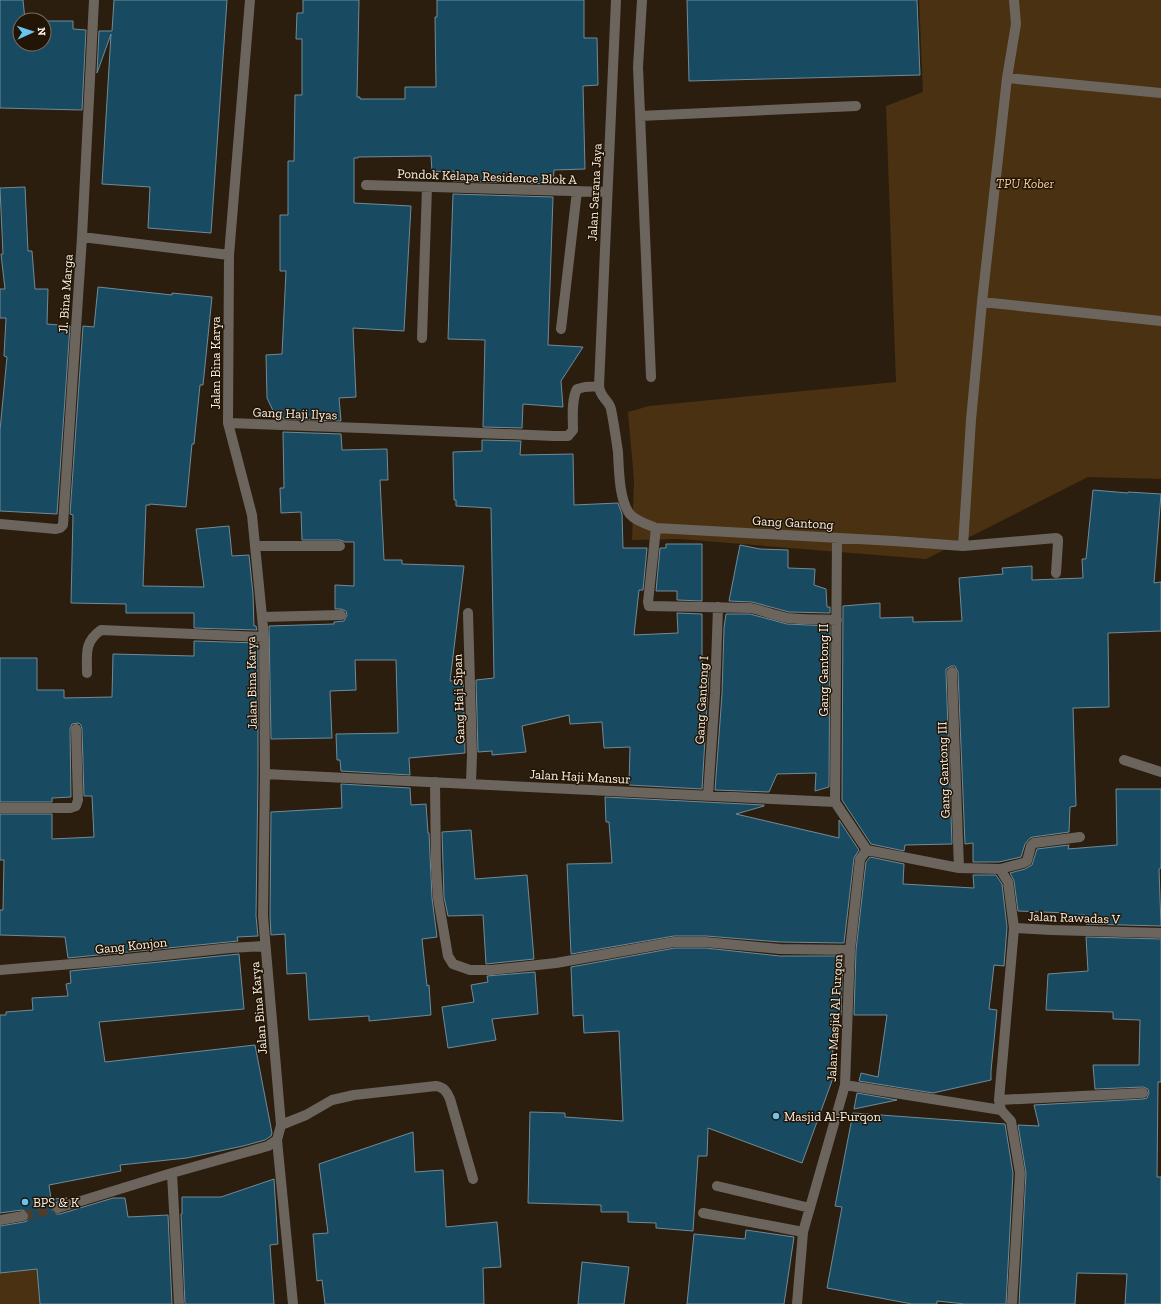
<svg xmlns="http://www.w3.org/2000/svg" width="1161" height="1304" viewBox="0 0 1161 1304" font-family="'Zilla Slab',serif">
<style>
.green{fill:#493111}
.building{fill:#184b62;stroke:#718a97}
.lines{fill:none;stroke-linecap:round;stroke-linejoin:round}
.minor-tunnel{stroke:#4b3e2f;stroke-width:10;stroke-dasharray:10 5;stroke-linecap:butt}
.minor{stroke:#6c655d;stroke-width:10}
.poi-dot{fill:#69c4f1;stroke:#221505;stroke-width:1.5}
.labels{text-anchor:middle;stroke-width:3;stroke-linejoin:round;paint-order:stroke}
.street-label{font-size:13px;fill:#fbf2e7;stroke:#221505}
.park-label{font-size:13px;font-style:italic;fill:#f8cfa0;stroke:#221505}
.poi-label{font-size:13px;fill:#fbf2e7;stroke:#221505;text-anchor:start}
</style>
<rect width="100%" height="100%" fill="#2c1e0e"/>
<path class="green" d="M 919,0 L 1161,0 L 1161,479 L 1088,477 L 926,559 L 680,539 L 632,540 L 634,480 L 628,412 L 649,406 L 896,382 L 886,106 L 923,92 Z
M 37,1269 L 40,1304 L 0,1304 L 0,1273 Z"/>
<path class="building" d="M 0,0 L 23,0 L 25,20 L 20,20 L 20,44 L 44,44 L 44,21 L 73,21 L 73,29 L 86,30 L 82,110 L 0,108 Z
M 114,0 L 227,0 L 211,233 L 148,228 L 150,187 L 102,184 L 111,34 L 97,73 L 99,31 L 112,31 Z
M 303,0 L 359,0 L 357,97 L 360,97 L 360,99 L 405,99 L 405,87 L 436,87 L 435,17 L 437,17 L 437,0 L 584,0 L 584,38 L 597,38 L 598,85 L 583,86 L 585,169 L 554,170 L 553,184 L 453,181 L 454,171 L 432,172 L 431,156 L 358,157 L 358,158 L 354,158 L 354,203 L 411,206 L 404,331 L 353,328 L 356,397 L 339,398 L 341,421 L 283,419 L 283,417 L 276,417 L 267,398 L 266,355 L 282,354 L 286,271 L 280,271 L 280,215 L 288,215 L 288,161 L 294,161 L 295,95 L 302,95 L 302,39 L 296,39 L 297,13 L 303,13 Z
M 687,0 L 917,0 L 920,75 L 689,81 Z
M 25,187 L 28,251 L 32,251 L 35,289 L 48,289 L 47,324 L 70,326 L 57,514 L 0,511 L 0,430 L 7,357 L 4,356 L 6,318 L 0,318 L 0,289 L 5,289 L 1,254 L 3,254 L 0,188 Z
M 453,194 L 553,197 L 548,345 L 583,347 L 561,381 L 563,407 L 523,404 L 522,428 L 483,427 L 485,340 L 448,339 Z
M 98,287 L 172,295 L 172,293 L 212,297 L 203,385 L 200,385 L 194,444 L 192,444 L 186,507 L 150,504 L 150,505 L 146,505 L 143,586 L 204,587 L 196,529 L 229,526 L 232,556 L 249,555 L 253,594 L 254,626 L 256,626 L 257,630 L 194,628 L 194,613 L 126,613 L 126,604 L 71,603 L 73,515 L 70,514 L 83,326 L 94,327 Z
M 283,432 L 341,434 L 342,450 L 387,449 L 388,480 L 380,480 L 384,560 L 402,560 L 402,564 L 464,566 L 450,681 L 463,680 L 465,753 L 409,758 L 410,775 L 341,771 L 340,760 L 337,760 L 336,734 L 398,733 L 396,660 L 355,660 L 356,690 L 330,691 L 332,738 L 271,739 L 269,626 L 334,624 L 334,622 L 344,621 L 347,615 L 346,611 L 341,609 L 335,609 L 335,585 L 354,586 L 354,542 L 345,542 L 340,540 L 302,540 L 301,512 L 281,513 L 280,488 L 284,488 Z
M 482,440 L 521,441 L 520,455 L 573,454 L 574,505 L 618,503 L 622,514 L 623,548 L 647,548 L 643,590 L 639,590 L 634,635 L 678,633 L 677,613 L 702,614 L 702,671 L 709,672 L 702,789 L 629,785 L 630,747 L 604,748 L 602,722 L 570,724 L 569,715 L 522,726 L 526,752 L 492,755 L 492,751 L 478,752 L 476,680 L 494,678 L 491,508 L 456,506 L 456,500 L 454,500 L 453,452 L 482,451 Z
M 1093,490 L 1128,493 L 1128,492 L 1161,494 L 1154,583 L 1161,582 L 1161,631 L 1108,633 L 1109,707 L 1073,708 L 1076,806 L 1070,807 L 1069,832 L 1033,837 L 1030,838 L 1025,844 L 1021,857 L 999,862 L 973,862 L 973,843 L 965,844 L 958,672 L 955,666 L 951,666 L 946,669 L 946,672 L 952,844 L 905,845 L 904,851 L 871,844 L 842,800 L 843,606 L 880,603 L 880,618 L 913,617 L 913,622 L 962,621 L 959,578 L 1003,574 L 1002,568 L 1032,566 L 1032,580 L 1083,578 L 1082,559 L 1086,559 Z
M 666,544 L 702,544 L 702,601 L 677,600 L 677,591 L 656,591 L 660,548 L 666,548 Z
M 740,545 L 760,549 L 788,550 L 788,568 L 815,569 L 814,585 L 826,589 L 827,607 L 830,607 L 830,613 L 789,612 L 752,602 L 729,601 Z
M 726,614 L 750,614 L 787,624 L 830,626 L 829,787 L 815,791 L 816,773 L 777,774 L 769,792 L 715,790 L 722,694 L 724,628 Z
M 194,641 L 258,643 L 258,774 L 256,916 L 258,936 L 237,937 L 238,941 L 68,958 L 65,937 L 0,935 L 0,910 L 3,910 L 4,860 L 0,860 L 0,814 L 52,814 L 52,839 L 94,837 L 92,796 L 84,796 L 82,729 L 81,725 L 79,723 L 72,724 L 70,729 L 71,797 L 52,798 L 52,802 L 0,802 L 0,658 L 37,658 L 37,690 L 64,690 L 64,698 L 112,697 L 113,654 L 194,656 Z
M 341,784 L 410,788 L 411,805 L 426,804 L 428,833 L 429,833 L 432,898 L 437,937 L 422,939 L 427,986 L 429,985 L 431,1015 L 369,1021 L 369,1016 L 309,1020 L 306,973 L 287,974 L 285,934 L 271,935 L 270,916 L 271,812 L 342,808 Z
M 1116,789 L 1161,789 L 1161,868 L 1159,869 L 1161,926 L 1086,924 L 1085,915 L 1068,916 L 1067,913 L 1018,911 L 1014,881 L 1010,873 L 1025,869 L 1032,865 L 1037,849 L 1069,845 L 1068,849 L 1117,845 Z
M 605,797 L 764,805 L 764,806 L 736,814 L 839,838 L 839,820 L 859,850 L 854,858 L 844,943 L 780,942 L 706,936 L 674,936 L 571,954 L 567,864 L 612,863 L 609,822 L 606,822 Z
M 471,830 L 475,879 L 527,875 L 534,959 L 486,964 L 483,915 L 448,916 L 444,897 L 442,832 Z
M 870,857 L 904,864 L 903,884 L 974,888 L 973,875 L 996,875 L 1002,884 L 1007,927 L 1004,966 L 994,965 L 989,1009 L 997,1010 L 991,1071 L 991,1080 L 933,1093 L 859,1081 L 861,1073 L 878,1077 L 887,1015 L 854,1015 L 856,950 L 866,862 Z
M 1086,937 L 1161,939 L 1161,1082 L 1158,1082 L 1157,1177 L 1161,1177 L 1161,1304 L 1125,1304 L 1127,1274 L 1077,1273 L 1075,1304 L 1019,1304 L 1026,1173 L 1018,1125 L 1039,1126 L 1034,1105 L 1143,1099 L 1147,1098 L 1149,1093 L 1148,1089 L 1143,1087 L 1095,1089 L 1093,1065 L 1139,1065 L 1140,1020 L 1113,1019 L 1113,1012 L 1046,1010 L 1048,974 L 1088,971 Z
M 675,948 L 705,948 L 780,956 L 843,956 L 841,1015 L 837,1015 L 831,1066 L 837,1067 L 802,1163 L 708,1128 L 707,1156 L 698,1156 L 693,1231 L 656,1228 L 656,1223 L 628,1222 L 628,1212 L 601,1212 L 601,1205 L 528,1203 L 530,1112 L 565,1113 L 565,1117 L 623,1121 L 619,1031 L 584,1033 L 583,1015 L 573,1016 L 571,967 Z
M 239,954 L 244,1009 L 99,1022 L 105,1062 L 255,1045 L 272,1133 L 271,1136 L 265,1140 L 243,1146 L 187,1158 L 120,1165 L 121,1171 L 49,1185 L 51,1199 L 67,1198 L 53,1204 L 52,1210 L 56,1214 L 60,1214 L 113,1198 L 125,1198 L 128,1217 L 168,1215 L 172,1304 L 40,1304 L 37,1269 L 0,1273 L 0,1226 L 24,1222 L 27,1221 L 29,1215 L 28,1212 L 22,1210 L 0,1213 L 0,1015 L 6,1015 L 6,1012 L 33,1010 L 32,998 L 68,996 L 66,984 L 71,983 L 70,971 Z
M 535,972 L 538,1014 L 492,1019 L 496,1040 L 448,1048 L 442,1007 L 474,1002 L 471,985 L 488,982 L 487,976 Z
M 857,1093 L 897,1100 L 854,1109 Z
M 853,1113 L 1005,1124 L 1013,1173 L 1006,1304 L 965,1304 L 937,1301 L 937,1304 L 912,1304 L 827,1288 L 842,1207 L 835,1206 Z
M 413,1132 L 415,1172 L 443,1170 L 446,1227 L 497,1222 L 501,1267 L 483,1268 L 484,1304 L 325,1304 L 322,1280 L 317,1281 L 313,1234 L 328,1233 L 319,1164 Z
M 274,1179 L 278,1244 L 270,1245 L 274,1304 L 185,1304 L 181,1214 L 182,1214 L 182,1197 L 221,1197 Z
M 746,1230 L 794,1237 L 784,1304 L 687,1304 L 694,1234 L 745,1239 Z
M 582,1262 L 629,1267 L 624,1304 L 578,1304 Z"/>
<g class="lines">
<path class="minor-tunnel" d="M 23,1216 L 58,1208"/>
<path class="minor" d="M 616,0 L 599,386 C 600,398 609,400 611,409 C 614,424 616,438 618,452 C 619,470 619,498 629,513 C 635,521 647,524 656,528 L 894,541 L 963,546 L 1056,538 L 1058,539 L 1058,542 L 1056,573
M 642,0 L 638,67 L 651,377
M 1007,78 L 1161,93
M 640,116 L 856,106
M 366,185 L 607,192
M 82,237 L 229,255
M 982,302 L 1161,321
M 561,329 L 577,191
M 422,338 L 427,187
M 228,423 L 362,428 L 554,436 L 568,436 L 573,430 C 573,418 571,400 577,389 L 585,387 L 599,386
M 0,524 L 56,529 L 60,528 L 63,525 L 82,237 L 94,0
M 656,528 L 648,602 L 649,606 L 751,608 C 764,611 776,616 788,618 C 804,620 821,619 837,620
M 255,546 L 340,546
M 963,546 L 971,420 L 982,302 L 1007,78 L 1016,24 L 1014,0
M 468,613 L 472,755 L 471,783
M 262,617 L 341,615
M 952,672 L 959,868
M 87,673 C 87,654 84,642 101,630 L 264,637
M 1124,760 L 1161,772
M 265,774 L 835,802
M 435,782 L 436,867 L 438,898 L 448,956 L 453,964 L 470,970 L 491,970 L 556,963 L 674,942 L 705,942 L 780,949 L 850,950
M 708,795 L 715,694 L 718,607
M 835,802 L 837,538
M 835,802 L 867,850
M 0,808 L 70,808 L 76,806 L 78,800 L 76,729
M 867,850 L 959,868 L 1000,869 L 1008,882 L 1014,928 L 1051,930 L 1161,933
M 1000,869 L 1023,863 L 1027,861 L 1031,846 L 1034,843 L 1080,837
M 0,970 L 108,961 L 230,948 L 265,946
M 845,1085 L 1001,1110
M 999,1100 L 1143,1093
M 281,1125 L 306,1115 L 332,1100 L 354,1095 L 436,1086 C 444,1087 447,1092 450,1099 L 473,1179
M 277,1140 L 293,1304
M 172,1173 L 179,1304
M 717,1186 L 810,1208
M 58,1208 L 172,1173 L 268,1146 L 277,1140 L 281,1125 L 263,916 L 265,774 L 264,637 L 252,515 L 228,423 L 229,255 L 250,0
M 703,1213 L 803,1232
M 0,1220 L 23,1216
M 797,1304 L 803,1232 L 845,1085 L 850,950 L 860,859 L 867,850
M 1012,1304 L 1020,1173 L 1011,1121 L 1001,1110 L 999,1100 L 1014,928"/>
</g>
<g class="poi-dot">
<circle cx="776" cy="1116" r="4"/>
<circle cx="25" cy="1202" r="4"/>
</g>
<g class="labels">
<g class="street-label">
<text transform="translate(487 176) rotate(2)" y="5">Pondok Kelapa Residence Blok A</text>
<text transform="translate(594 192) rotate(-87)" y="5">Jalan Sarana Jaya</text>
<text transform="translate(65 294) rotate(-86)" y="5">Jl. Bina Marga</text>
<text transform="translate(215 363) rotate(-90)" y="5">Jalan Bina Karya</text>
<text transform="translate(295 413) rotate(2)" y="5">Gang Haji Ilyas</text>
<text transform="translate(793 522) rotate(3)" y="5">Gang Gantong</text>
<text transform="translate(823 670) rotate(-90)" y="5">Gang Gantong II</text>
<text transform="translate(251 683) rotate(-91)" y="5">Jalan Bina Karya</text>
<text transform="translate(458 699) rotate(-92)" y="5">Gang Haji Sipan</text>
<text transform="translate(701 700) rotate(-87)" y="5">Gang Gantong I</text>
<text transform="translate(943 770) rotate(-92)" y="5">Gang Gantong III</text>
<text transform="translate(580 776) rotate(3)" y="5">Jalan Haji Mansur</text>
<text transform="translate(1074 917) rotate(2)" y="5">Jalan Rawadas V</text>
<text transform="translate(131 945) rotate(-6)" y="5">Gang Konjon</text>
<text transform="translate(258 1008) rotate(-95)" y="5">Jalan Bina Karya</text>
<text transform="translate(834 1018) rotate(-87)" y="5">Jalan Masjid Al Furqon</text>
</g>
<g class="park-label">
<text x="1025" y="188">TPU Kober</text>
</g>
<g class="poi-label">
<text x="784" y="1121">Masjid Al-Furqon</text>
<text x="33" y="1207">BPS &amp; K</text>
</g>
</g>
<g transform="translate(32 32) rotate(87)"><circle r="19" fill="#221505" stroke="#796d5f"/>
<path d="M0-3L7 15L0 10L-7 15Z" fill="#69c4f1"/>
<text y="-6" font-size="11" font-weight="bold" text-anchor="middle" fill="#fbf2e7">N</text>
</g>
</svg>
